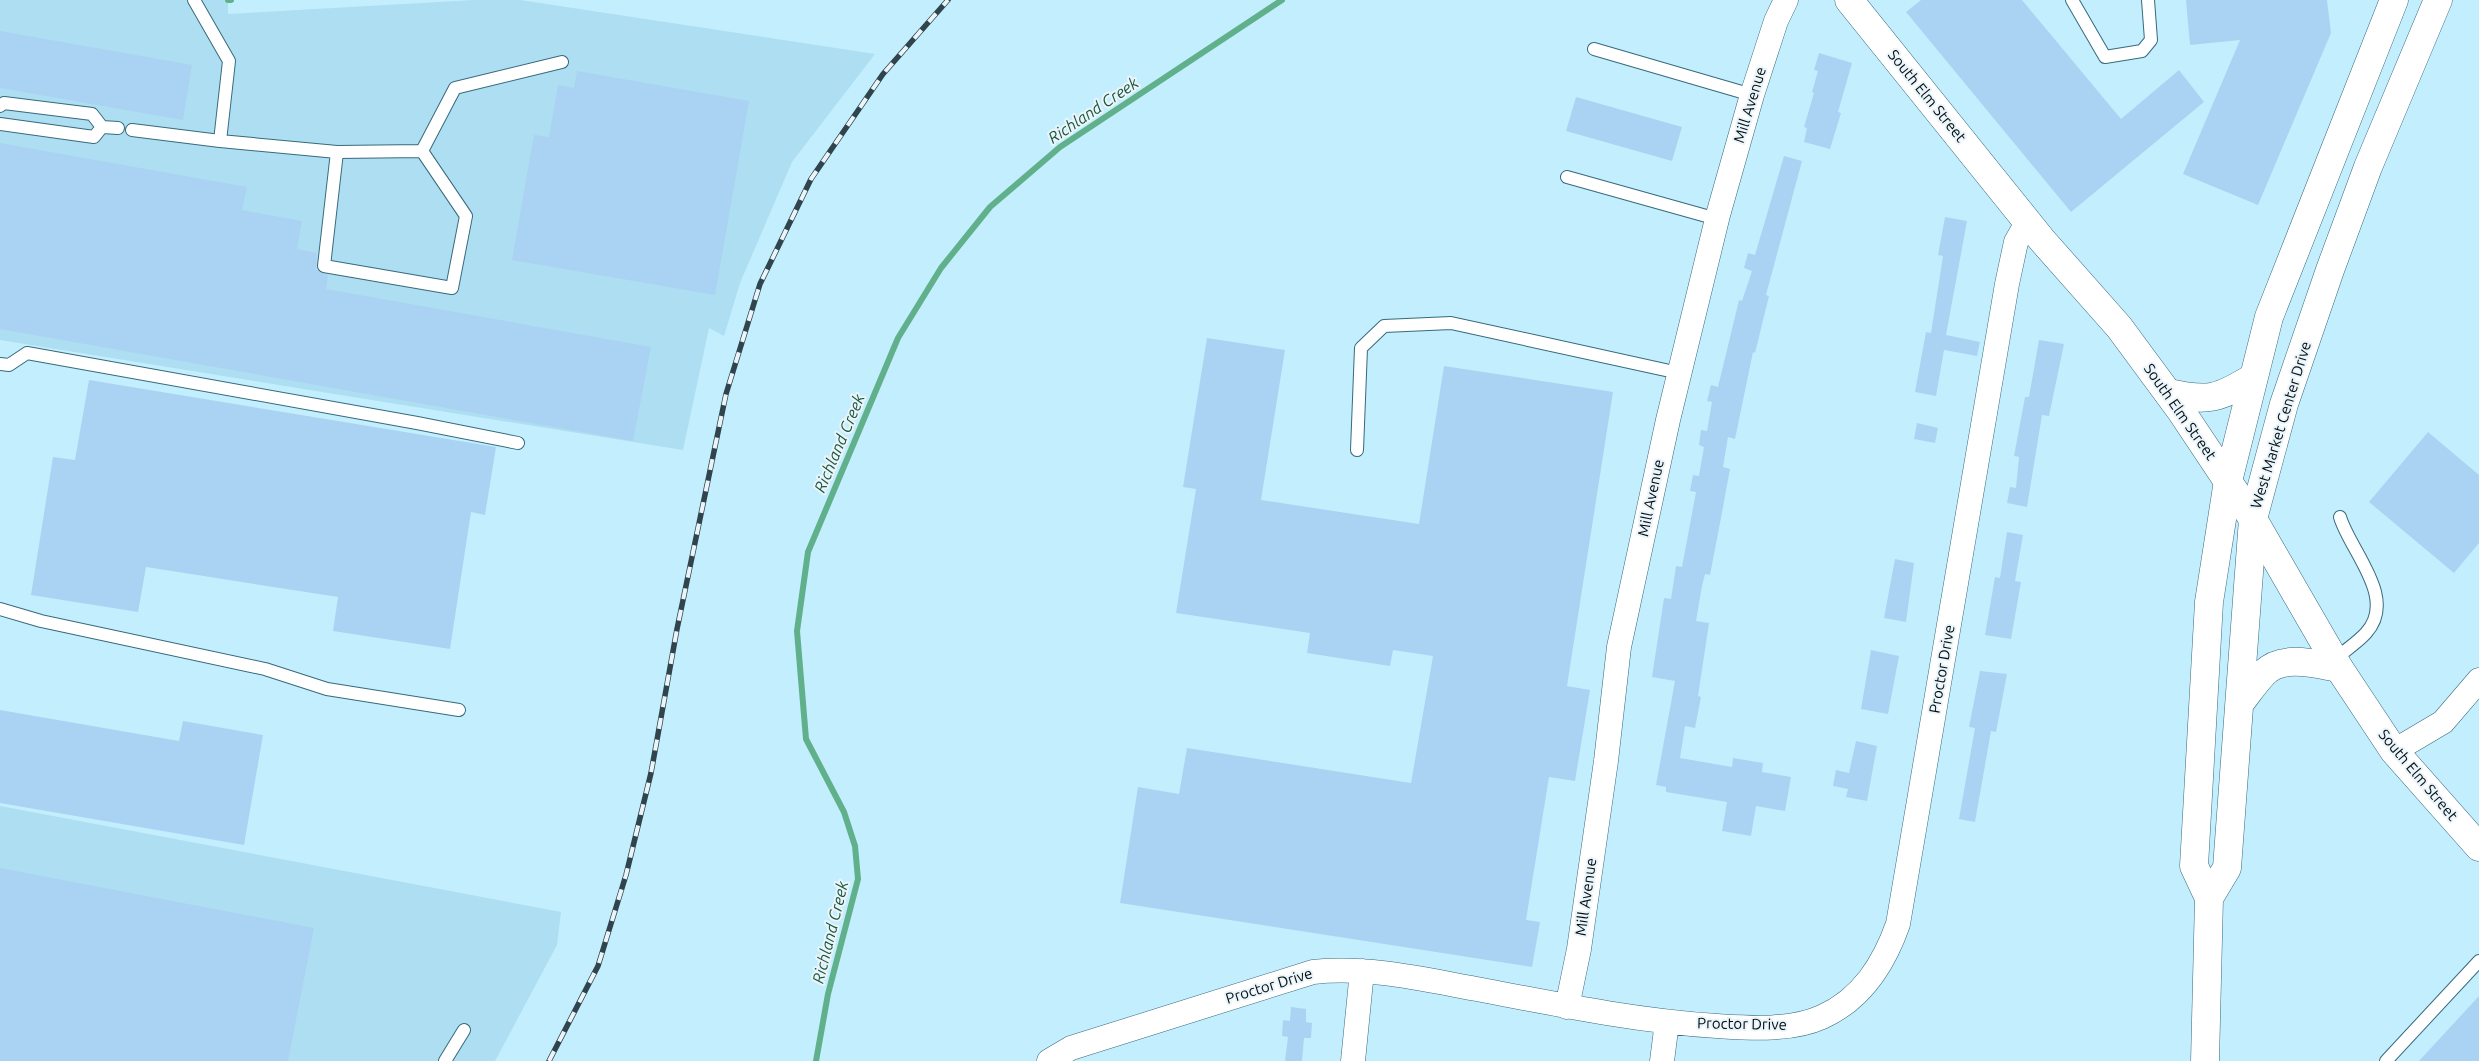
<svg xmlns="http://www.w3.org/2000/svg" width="2479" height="1061" viewBox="0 0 2479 1061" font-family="Ubuntu,sans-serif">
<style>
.built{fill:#aedef1}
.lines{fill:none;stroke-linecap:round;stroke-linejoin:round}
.stream{stroke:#61b08c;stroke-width:6}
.building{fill:#aad3f3}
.service-casing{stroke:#366a7c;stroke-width:14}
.minor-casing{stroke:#366a7c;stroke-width:25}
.tertiary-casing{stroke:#366a7c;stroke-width:29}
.secondary-casing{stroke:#366a7c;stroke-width:29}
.service{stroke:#fff;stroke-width:12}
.minor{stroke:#fff;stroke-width:24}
.tertiary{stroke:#fff;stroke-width:28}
.secondary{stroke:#fff;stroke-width:28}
.rail-casing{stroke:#2f444d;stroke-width:5.5}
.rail{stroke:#ebf5f9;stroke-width:4;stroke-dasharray:11;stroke-linecap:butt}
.labels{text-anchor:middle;stroke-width:4;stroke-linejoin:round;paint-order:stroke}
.street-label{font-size:15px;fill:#000e15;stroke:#ebf5f9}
.water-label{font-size:16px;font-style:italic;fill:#18563e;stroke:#ebf5f9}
</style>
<rect width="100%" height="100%" fill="#c3eefe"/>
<path class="built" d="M 0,0 L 228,0 L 228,14 L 474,0 L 520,0 L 875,54 L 792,162 L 740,283 L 724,336 L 709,328 L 683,450 L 0,340 Z
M 0,806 L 561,912 L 557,945 L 495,1061 L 0,1061 Z"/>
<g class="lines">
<path class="stream" d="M 228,0 L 231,0
M 816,1061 L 828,994 L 858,879 L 855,846 L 844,812 L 806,739 L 797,631 L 808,552 L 898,338 L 941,268 L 990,207 L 1060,147 L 1282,0"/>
</g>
<path class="building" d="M 1921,0 L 2022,0 L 2121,119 L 2179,70 L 2204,102 L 2071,212 L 1906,12 Z
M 2186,0 L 2327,0 L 2331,33 L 2258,205 L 2183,174 L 2240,40 L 2190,45 Z
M 0,31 L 192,65 L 183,120 L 0,88 Z
M 1819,53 L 1852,63 L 1838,112 L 1841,113 L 1830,149 L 1804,142 L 1807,128 L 1804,127 L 1814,93 L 1812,92 L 1818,71 L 1814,70 Z
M 577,71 L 749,101 L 715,295 L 512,260 L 534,135 L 549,137 L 558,85 L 574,88 Z
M 1576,97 L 1682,127 L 1672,161 L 1566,131 Z
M 0,143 L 247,187 L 242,210 L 302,221 L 297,249 L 317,253 L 316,270 L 328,275 L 326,289 L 651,347 L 633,441 L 0,329 Z
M 1784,156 L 1802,161 L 1766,295 L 1769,296 L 1755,353 L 1753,352 L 1735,439 L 1728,437 L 1723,467 L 1730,469 L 1720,523 L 1710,575 L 1705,574 L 1702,586 L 1696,621 L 1709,623 L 1698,696 L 1701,697 L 1695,728 L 1685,726 L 1680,758 L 1732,767 L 1733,758 L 1763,763 L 1762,772 L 1791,777 L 1785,811 L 1756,806 L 1751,836 L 1722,831 L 1727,802 L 1666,792 L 1666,787 L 1656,785 L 1675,681 L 1652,677 L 1664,598 L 1671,599 L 1676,566 L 1682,567 L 1696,492 L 1690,491 L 1693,475 L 1699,476 L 1704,447 L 1699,445 L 1701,430 L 1707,431 L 1712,402 L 1707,401 L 1711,385 L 1718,387 L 1739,300 L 1742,301 L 1752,271 L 1744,268 L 1748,253 L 1755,255 Z
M 1945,217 L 1967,221 L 1946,335 L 1980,342 L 1977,356 L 1944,350 L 1936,396 L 1915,392 L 1926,332 L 1931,333 L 1943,256 L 1938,255 Z
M 1207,338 L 1285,350 L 1261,500 L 1419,524 L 1444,366 L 1613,392 L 1567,686 L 1590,690 L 1575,781 L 1549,777 L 1526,920 L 1540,922 L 1532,967 L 1120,903 L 1138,787 L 1179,794 L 1187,748 L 1411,783 L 1433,656 L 1393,650 L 1390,666 L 1307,653 L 1310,633 L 1176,613 L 1196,489 L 1183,487 Z
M 2039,340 L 2064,344 L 2049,416 L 2042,415 L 2027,507 L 2007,503 L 2010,487 L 2016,488 L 2019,457 L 2014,456 L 2025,397 L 2029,397 Z
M 89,380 L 496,447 L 485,515 L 471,512 L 450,649 L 333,631 L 338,597 L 146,567 L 138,612 L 31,595 L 53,457 L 75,460 Z
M 1917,423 L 1938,428 L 1935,443 L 1914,439 Z
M 2428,432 L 2479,475 L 2479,543 L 2454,573 L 2369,502 Z
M 2007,532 L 2023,535 L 2015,581 L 2021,582 L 2011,639 L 1985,635 L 1995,577 L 2000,578 Z
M 1895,559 L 1914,563 L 1906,622 L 1884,618 Z
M 1871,650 L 1899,656 L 1888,714 L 1861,709 Z
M 1980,671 L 2007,674 L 1996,732 L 1991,731 L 1975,822 L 1959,819 L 1975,728 L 1969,727 Z
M 0,710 L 179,741 L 183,721 L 263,735 L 244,845 L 0,803 Z
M 1856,741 L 1877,746 L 1867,801 L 1846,797 L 1848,789 L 1833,786 L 1836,770 L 1849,773 Z
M 0,868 L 314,928 L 288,1061 L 0,1061 Z
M 2479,996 L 2479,1061 L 2419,1061 Z
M 1291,1007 L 1306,1009 L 1306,1022 L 1312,1023 L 1311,1038 L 1304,1038 L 1302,1061 L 1285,1061 L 1288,1037 L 1282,1036 L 1283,1020 L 1290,1021 Z"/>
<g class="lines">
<defs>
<path id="service" d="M 194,0 L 229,61 L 220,141 L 337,152 L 422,151 L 455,88 L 562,62
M 2072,0 L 2105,57 L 2142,51 L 2151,40 L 2148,0
M 1594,49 L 1752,95
M 0,106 L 4,103 L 92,114 L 102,127 L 118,128
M 0,124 L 94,137 L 102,127
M 132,130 L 220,141
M 337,152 L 324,266 L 452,288 L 466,216 L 422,151
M 1567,177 L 1717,219
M 0,364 L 9,365 L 27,353 L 417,423 L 518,443
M 1357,450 L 1361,348 L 1384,326 L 1451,323 L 1679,373
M 0,609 L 41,621 L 265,669 L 327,689 L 459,710
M 2334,660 C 2344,651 2357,643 2366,633 C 2398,598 2350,551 2340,517
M 445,1061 L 464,1030
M 2386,1061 L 2479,961"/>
<path id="minor" d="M 2394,751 L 2443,722 L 2479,680
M 1567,1007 L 1579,949 L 1606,761 L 1619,647 L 1668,420 L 1718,215 L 1752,95 L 1776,21 L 1786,0
M 1049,1061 L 1071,1048 L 1313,972 C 1371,966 1426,980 1482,990 C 1560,1005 1638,1021 1717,1026 C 1750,1028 1791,1031 1822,1017 C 1862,999 1884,964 1898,924 L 2007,284 L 2016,242 L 2028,221
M 1353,1061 L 1362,971
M 1662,1061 L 1667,1022"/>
<path id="tertiary" d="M 1849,0 L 2042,240 L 2119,327 L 2181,411 L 2253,519 L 2339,668 L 2394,751 L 2479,847"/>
<path id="secondary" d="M 2168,393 C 2209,402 2218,399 2254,377
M 2240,703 C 2248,693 2255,682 2264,673 C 2283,654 2316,664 2339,668
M 2209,898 L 2227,868 L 2253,519 L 2284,404 L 2330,270 L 2368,167 L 2438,0
M 2205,1061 L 2209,898 L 2194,866 L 2209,602 L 2228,481 L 2269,317 L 2394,0"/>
</defs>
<use href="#service" class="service-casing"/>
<use href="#minor" class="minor-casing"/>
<use href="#tertiary" class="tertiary-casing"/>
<use href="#secondary" class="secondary-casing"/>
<use href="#service" class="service"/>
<use href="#minor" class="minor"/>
<use href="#tertiary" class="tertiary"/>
<use href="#secondary" class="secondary"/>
<defs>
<path id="rail" d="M 549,1061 L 598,966 L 626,875 L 651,773 L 677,629 L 726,394 L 760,284 L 811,179 L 883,74 L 948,0"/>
</defs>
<use href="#rail" class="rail-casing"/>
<use href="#rail" class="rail"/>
</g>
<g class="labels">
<g class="street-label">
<text transform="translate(1927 96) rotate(51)" y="5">South Elm Street</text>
<text transform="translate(1750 105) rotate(-73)" y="5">Mill Avenue</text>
<text transform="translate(2180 412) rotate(55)" y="5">South Elm Street</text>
<text transform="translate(2281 425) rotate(-73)" y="5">West Market Center Drive</text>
<text transform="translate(1651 498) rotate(-78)" y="5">Mill Avenue</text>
<text transform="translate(1942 669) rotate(-80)" y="5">Proctor Drive</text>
<text transform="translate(2418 775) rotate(50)" y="5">South Elm Street</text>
<text transform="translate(1586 897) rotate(-82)" y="5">Mill Avenue</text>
<text transform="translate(1269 986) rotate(-17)" y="5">Proctor Drive</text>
<text transform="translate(1742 1024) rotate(1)" y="5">Proctor Drive</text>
</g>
<g class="water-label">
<text transform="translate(1093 110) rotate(-34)" y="6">Richland Creek</text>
<text transform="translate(839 443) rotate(-67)" y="6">Richland Creek</text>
<text transform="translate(830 932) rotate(-76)" y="6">Richland Creek</text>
</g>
</g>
</svg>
